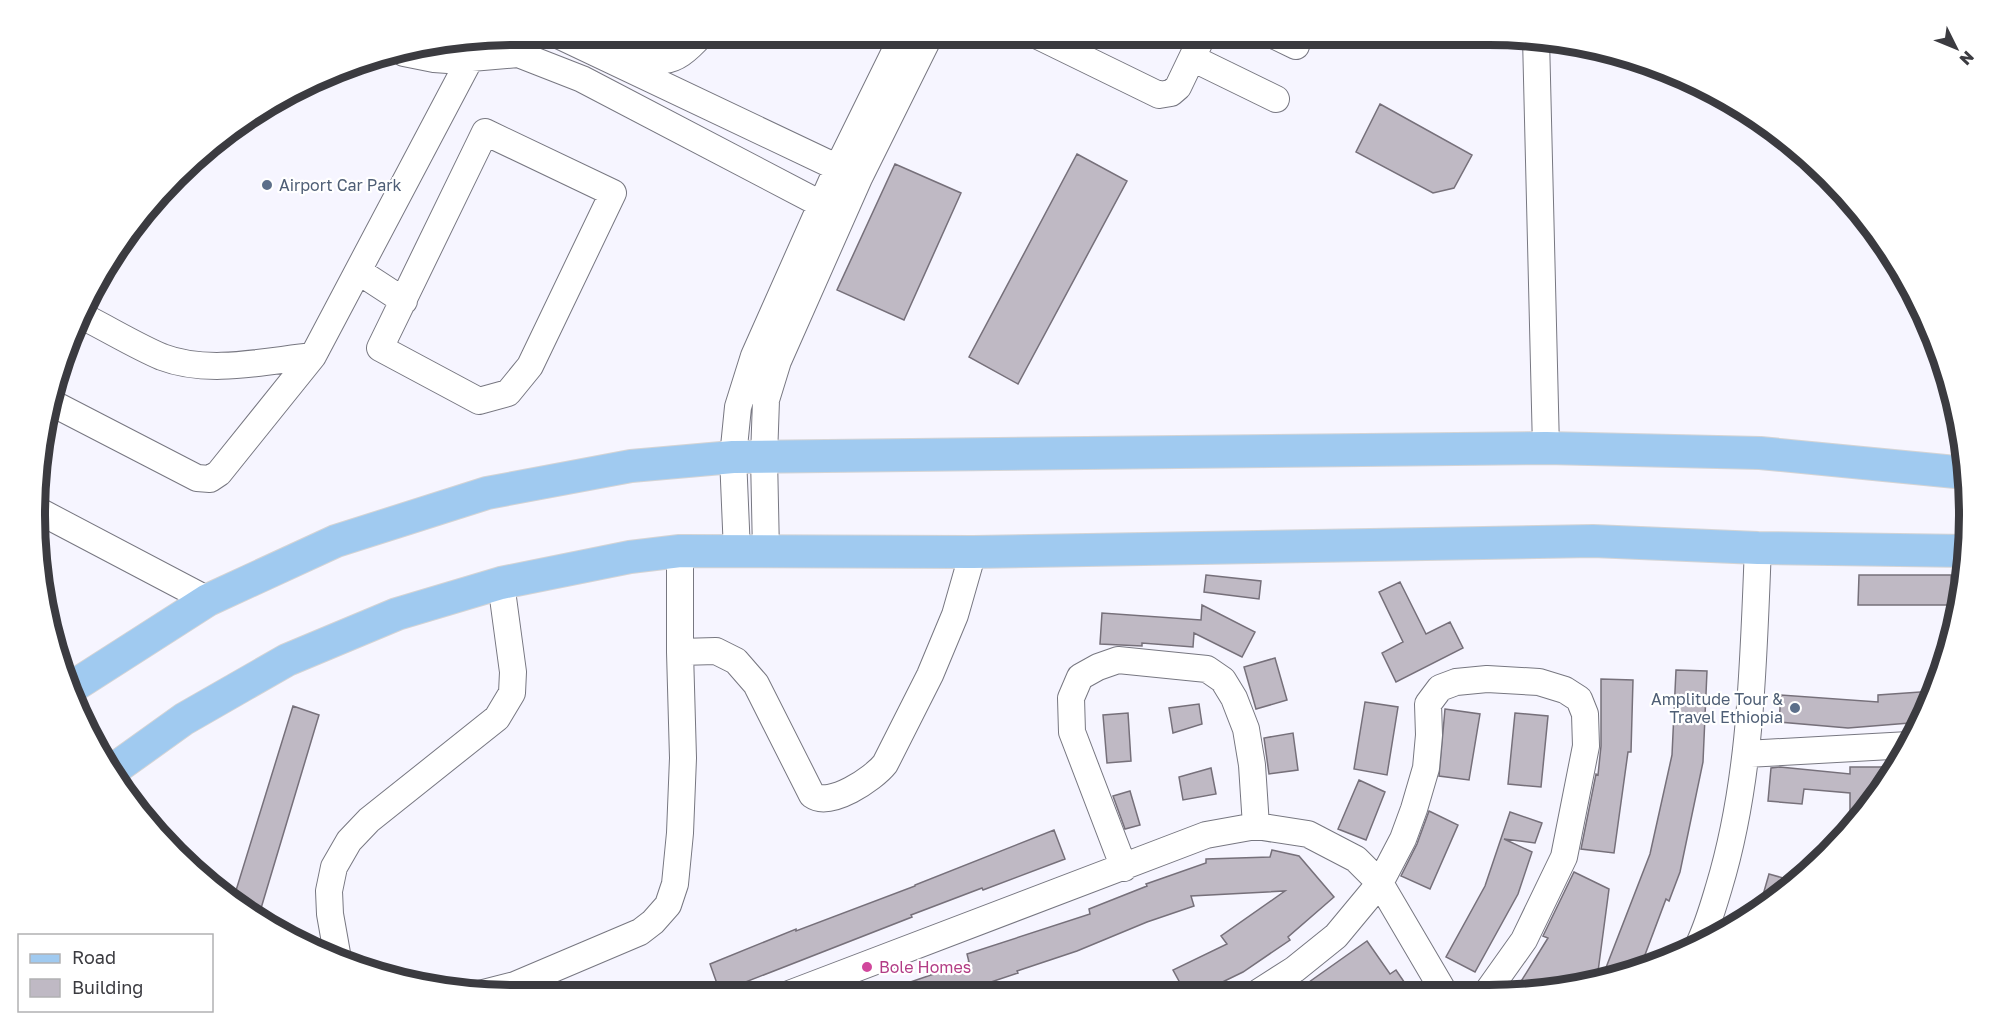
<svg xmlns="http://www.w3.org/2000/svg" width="2004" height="1030" viewBox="0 0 2004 1030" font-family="'Golos Text',sans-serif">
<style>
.building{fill:#bfb9c4;stroke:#76707a;stroke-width:1.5}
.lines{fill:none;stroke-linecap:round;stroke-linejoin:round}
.minor-casing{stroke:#777781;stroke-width:28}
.major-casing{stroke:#d4d4d5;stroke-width:34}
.minor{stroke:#fff;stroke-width:26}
.major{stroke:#a0caf0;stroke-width:32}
.service-dot{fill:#5c6f8a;stroke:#fff;stroke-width:2}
.hotel-dot{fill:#d1479c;stroke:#fff;stroke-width:2}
.labels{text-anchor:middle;stroke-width:4.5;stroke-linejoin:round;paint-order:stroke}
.service-label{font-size:16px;fill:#4e5e75;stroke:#fff;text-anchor:start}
.hotel-label{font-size:16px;fill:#b23c85;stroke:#fff;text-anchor:start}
.rim{fill:none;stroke:#3b3b40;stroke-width:8}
</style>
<rect width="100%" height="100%" fill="#f6f5ff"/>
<path class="building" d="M 1380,104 L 1472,155 L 1454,188 L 1433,193 L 1356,152 Z
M 1077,154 L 1127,181 L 1018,384 L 969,357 Z
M 895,164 L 961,193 L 904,320 L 837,290 Z
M 1206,575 L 1261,581 L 1259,599 L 1204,592 Z
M 1859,575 L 1951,575 L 1952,605 L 1858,605 Z
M 1400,582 L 1426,634 L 1450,622 L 1463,648 L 1396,682 L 1382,653 L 1403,642 L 1379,592 Z
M 1202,605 L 1255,632 L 1242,657 L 1194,633 L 1193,647 L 1142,643 L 1142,646 L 1100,644 L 1102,613 L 1201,620 Z
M 1275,658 L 1287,700 L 1256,709 L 1244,667 Z
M 1676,670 L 1707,671 L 1703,762 L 1680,872 L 1669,901 L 1666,899 L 1640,968 L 1602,978 L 1650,854 L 1672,755 Z
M 1601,679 L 1633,680 L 1631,752 L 1628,752 L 1614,853 L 1581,849 L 1596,774 L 1598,775 L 1601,746 Z
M 1934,691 L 1922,722 L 1848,728 L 1779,722 L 1781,695 L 1878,702 L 1878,695 Z
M 1365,702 L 1398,707 L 1387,775 L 1354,769 Z
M 1199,704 L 1202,724 L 1173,733 L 1169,708 Z
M 293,706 L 319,715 L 259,915 L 234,897 Z
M 1445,709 L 1480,714 L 1469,780 L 1439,776 Z
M 1128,713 L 1131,761 L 1107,763 L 1103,715 Z
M 1515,713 L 1548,716 L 1541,787 L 1508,784 Z
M 1293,733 L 1298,770 L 1269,774 L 1264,738 Z
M 1780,767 L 1850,774 L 1850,767 L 1894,767 L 1850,832 L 1850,793 L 1804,789 L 1802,804 L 1768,801 L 1771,768 Z
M 1211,768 L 1216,794 L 1183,800 L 1179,777 Z
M 1359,780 L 1385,792 L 1366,840 L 1338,829 Z
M 1130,791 L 1140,825 L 1125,829 L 1113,796 Z
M 1429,811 L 1458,825 L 1430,889 L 1401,876 L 1417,844 Z
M 1510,812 L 1542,823 L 1535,843 L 1504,839 L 1532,852 L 1518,894 L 1475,972 L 1446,957 L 1485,886 Z
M 1054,830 L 1065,859 L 983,890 L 982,888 L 911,915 L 912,917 L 720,992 L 710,964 L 796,929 L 796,931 L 915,886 L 915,885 Z
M 1272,850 L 1299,856 L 1334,897 L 1288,937 L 1290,940 L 1243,972 L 1202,992 L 1185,992 L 1173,970 L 1227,944 L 1221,936 L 1285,891 L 1191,896 L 1194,906 L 1147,922 L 1077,951 L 1017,971 L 1018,973 L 958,993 L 888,993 L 887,990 L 969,962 L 967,954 L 1090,914 L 1089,909 L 1147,886 L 1146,884 L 1206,863 L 1206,859 L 1270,857 Z
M 1574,872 L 1609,889 L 1597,979 L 1552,991 L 1515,991 L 1548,938 L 1543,936 Z
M 1769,874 L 1797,882 L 1781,896 L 1759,909 Z
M 1367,941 L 1390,974 L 1396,970 L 1411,992 L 1295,992 Z"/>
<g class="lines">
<defs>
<path id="minor" d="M 558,35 L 853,175
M 1036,35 L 1159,95 L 1171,93 L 1178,87 L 1203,35
M 1273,35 L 1296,46
M 1536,38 L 1546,448
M 616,44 C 657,62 668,72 701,35
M 404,53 L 434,59 L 448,60 L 518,54 L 582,79 L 836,212
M 1192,58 L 1276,99
M 485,132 L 613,193 L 530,366 L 508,393 L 479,401 L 380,348 Z
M 358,271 L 404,301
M 84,317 C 110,330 136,346 162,357 C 209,375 265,361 313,356
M 50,402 L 197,478 L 210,479 L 219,473 L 313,356 L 480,40
M 39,511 L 208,600
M 737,552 L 733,457 L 738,407 L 754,356 L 838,167 L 903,35
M 766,552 L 764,457 L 766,400 L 778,361 L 859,178 L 930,35
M 680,652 L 716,651 L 736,661 L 756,684 L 812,795 C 830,808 873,779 885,764 L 930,675 L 955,615 L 973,552
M 1746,754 L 1909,745
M 1124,868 L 1072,732 L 1071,698 L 1080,677 L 1098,667 L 1118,660 L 1207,669 L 1223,680 L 1234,698 L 1246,729 L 1252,765 L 1256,826
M 1699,944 C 1708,925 1713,907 1719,887 C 1752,778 1753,662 1758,548
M 338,959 L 330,914 L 329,891 L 334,867 L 349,841 L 369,820 L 497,718 L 512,693 L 513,672 L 501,583
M 1259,992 L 1295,969 L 1336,936 L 1380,883 L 1403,839 L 1414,809 L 1426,768 L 1429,735 L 1428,704 L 1440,688 L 1456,682 L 1487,679 L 1539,682 L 1565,690 L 1579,699 L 1585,714 L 1586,746 L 1564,857 L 1524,940 L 1487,992
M 479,994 L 515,985 L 640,932 L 653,922 L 668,905 L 675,884 L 680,833 L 683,758 L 680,652 L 680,551
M 789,994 L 1206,835 L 1256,826 L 1308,834 L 1356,859 L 1380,883 L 1444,992"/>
<path id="major" d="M 69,689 L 208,600 L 336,541 L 487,493 L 631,466 L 733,457 L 1546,448 L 1760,453 L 1966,473
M 110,772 L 184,719 L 287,660 L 397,614 L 501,583 L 630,557 L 680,551 L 973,552 L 1593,541 L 1758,548 L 1968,551"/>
</defs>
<use href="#minor" class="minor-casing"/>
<use href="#major" class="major-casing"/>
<use href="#minor" class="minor"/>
<use href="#major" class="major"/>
</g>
<g class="service-dot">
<circle cx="267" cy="185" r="6"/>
<circle cx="1795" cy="708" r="6"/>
</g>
<circle class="hotel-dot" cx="867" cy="967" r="6"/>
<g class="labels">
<g class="service-label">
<text x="279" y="191">Airport Car Park</text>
<text x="1783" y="705" text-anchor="end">Amplitude Tour &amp;<tspan x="1783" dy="18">Travel Ethiopia</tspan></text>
</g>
<g class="hotel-label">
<text x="879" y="973">Bole Homes</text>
</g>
</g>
<path d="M0 0H2004V1030H0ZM515 45H1489A470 470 0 0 1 1959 515V515A470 470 0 0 1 1489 985H515A470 470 0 0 1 45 515V515A470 470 0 0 1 515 45Z" fill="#fff" fill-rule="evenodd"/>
<path class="rim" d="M515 45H1489A470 470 0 0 1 1959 515V515A470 470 0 0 1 1489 985H515A470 470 0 0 1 45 515V515A470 470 0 0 1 515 45Z"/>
<rect x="18" y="934" width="195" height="78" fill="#ffffff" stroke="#b1b1b3" stroke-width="1.5"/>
<rect x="30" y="954" width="30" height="9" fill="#a0caf0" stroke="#b1b1b3" stroke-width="1.5"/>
<text x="72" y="964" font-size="18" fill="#3b3b40">Road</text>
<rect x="30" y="979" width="30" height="18" fill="#bfb9c4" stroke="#b1b1b3" stroke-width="1.5"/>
<text x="72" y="994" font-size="18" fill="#3b3b40">Building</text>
<g transform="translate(1956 48) rotate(133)" stroke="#ffffff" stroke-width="4.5" paint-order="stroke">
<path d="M0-4.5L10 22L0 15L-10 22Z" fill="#3b3b40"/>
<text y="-9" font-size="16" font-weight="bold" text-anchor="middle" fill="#3b3b40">N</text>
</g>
</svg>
